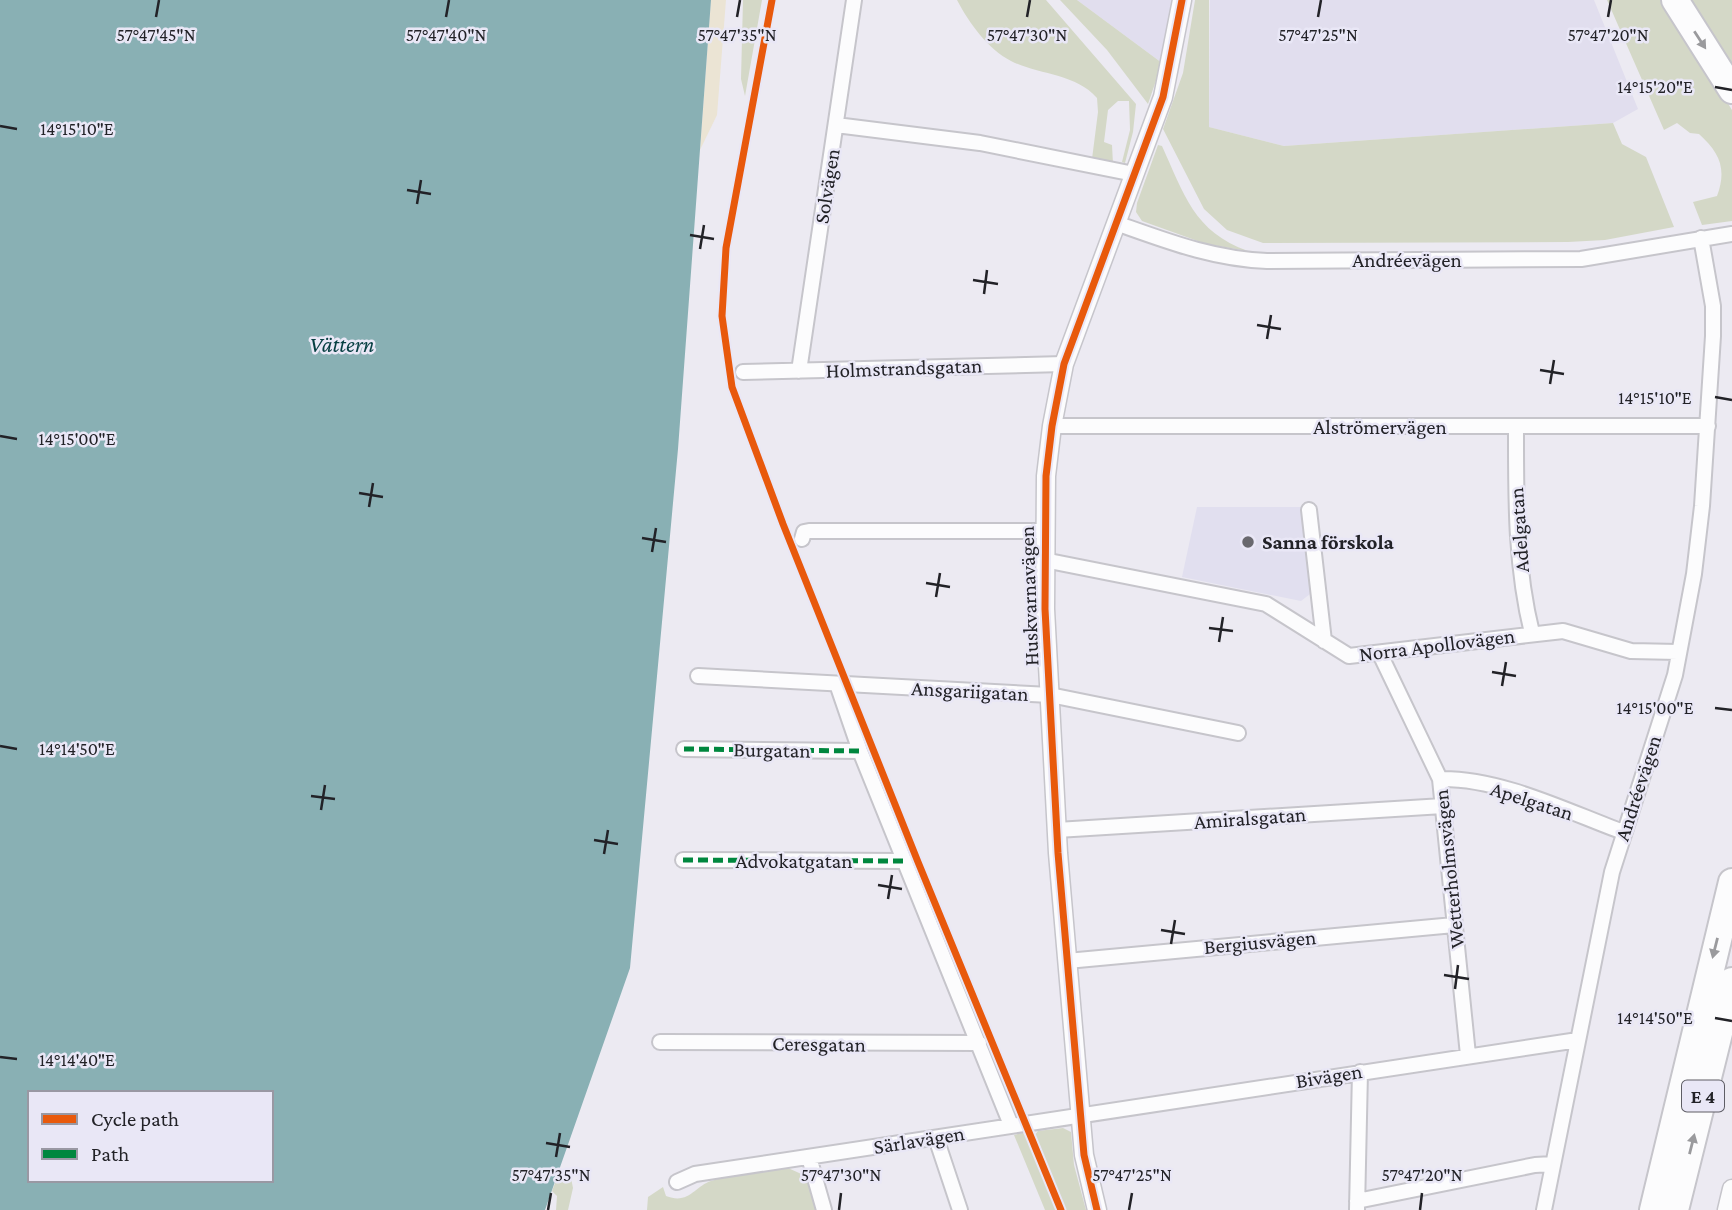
<svg xmlns="http://www.w3.org/2000/svg" width="1732" height="1210" viewBox="0 0 1732 1210" font-family="'Crimson Pro',serif">
<style>
.built{fill:#e1dfef}
.industrial{fill:#e1deee}
.green{fill:#d4d8c7}
.sand{fill:#ebe4d4}
.water{fill:#89b0b4;fill-rule:evenodd}
.lines{fill:none;stroke-linecap:round;stroke-linejoin:round}
.minor-casing{stroke:#c6c5cb;stroke-width:18}
.tertiary-casing{stroke:#c6c5cb;stroke-width:21}
.motorway-casing{stroke:#c6c5cb;stroke-width:30}
.minor{stroke:#fcfcfd;stroke-width:14}
.tertiary{stroke:#fcfcfd;stroke-width:18}
.motorway{stroke:#fcfcfd;stroke-width:26}
.quiet{stroke:#00873e;stroke-width:5;stroke-dasharray:10 5;stroke-linecap:butt}
.cycleway-casing{stroke:#e9e7f6;stroke-width:11}
.cycleway{stroke:#e8590c;stroke-width:7}
.oneway{fill:#9a9a9d}
.ticks{fill:none;stroke:#222227;stroke-width:2.5}
.poi-dot{fill:#69686e;stroke:#e9e7f6;stroke-width:2.5}
.labels{text-anchor:middle;stroke-width:5;stroke-linejoin:round;paint-order:stroke}
.shield{fill:#e9e7f6;stroke:#5e5d65;stroke-width:2}
.shield-label{font-size:19px;font-weight:bold;fill:#222227}
.street-label{font-size:21px;fill:#222227;stroke:#e9e7f6}
.poi-label{font-size:21px;font-weight:bold;fill:#222227;stroke:#e9e7f6;text-anchor:start}
.water-label{font-size:23px;font-style:italic;fill:#053e41;stroke:#e9e7f6}
.ticks-label{font-size:18px;text-anchor:middle;fill:#222227;stroke:#e9e7f6;stroke-width:5;stroke-linejoin:round;paint-order:stroke}
</style>
<rect width="100%" height="100%" fill="#eceaf2"/>
<path class="built" d="M 1197,507 L 1303,507 L 1314,591 L 1301,601 L 1182,577 Z"/>
<path class="industrial" d="M 1077,0 L 1174,0 L 1162,63 Z
M 1210,0 L 1594,0 L 1638,109 L 1613,123 L 1284,146 L 1209,127 Z"/>
<path class="green" d="M 743,0 L 762,0 L 745,96 L 741,79 Z
M 957,0 L 1046,0 L 1136,104 L 1133,132 L 1125,163 L 1122,162 L 1130,130 L 1129,101 L 1118,101 L 1108,110 L 1104,142 L 1112,145 L 1113,164 L 1092,159 L 1098,112 L 1097,98 C 1075,73 1038,75 1011,61 C 988,49 969,23 957,0 Z
M 1060,0 L 1077,0 L 1162,63 L 1148,104 L 1107,50 Z
M 1195,0 L 1209,0 L 1209,127 L 1284,146 L 1613,123 L 1622,144 L 1646,157 L 1674,227 L 1605,240 L 1568,242 L 1263,243 L 1227,230 L 1204,209 L 1163,129 L 1183,73 Z
M 1607,0 L 1663,0 L 1732,110 L 1732,221 L 1702,225 L 1693,202 L 1717,196 C 1727,169 1720,153 1699,134 L 1690,133 L 1677,123 L 1664,130 Z
M 1689,0 L 1732,0 L 1732,69 Z
M 1158,145 L 1162,146 C 1184,194 1194,232 1248,251 L 1206,244 L 1142,221 L 1136,212 L 1137,203 Z
M 1063,1128 L 1071,1132 L 1074,1165 L 1086,1210 L 1065,1210 L 1034,1136 L 1038,1131 Z
M 1023,1133 L 1025,1135 L 1058,1210 L 1045,1210 L 1014,1135 Z
M 788,1168 L 808,1177 L 817,1210 L 647,1210 L 648,1197 L 663,1187 L 666,1196 C 689,1205 695,1186 711,1181 C 735,1174 763,1172 788,1168 Z
M 557,1178 L 571,1178 L 573,1188 L 568,1210 L 556,1210 L 557,1196 L 552,1191 Z"/>
<path class="sand" d="M 711,0 L 726,0 L 717,115 L 700,150 Z"/>
<path class="water" d="M 0,0 L 711,0 L 678,449 L 630,968 L 545,1210 L 0,1210 ZM 30,1093 L 271,1093 L 271,1180 L 30,1180 Z"/>
<g class="lines">
<defs>
<path id="minor" d="M 836,125 L 980,143 L 1134,174
M 1116,223 C 1167,241 1213,259 1267,261 L 1581,259 L 1732,234
M 799,371 L 854,0
M 743,372 L 1064,364
M 1052,426 L 1708,426
M 1516,426 C 1516,495 1515,565 1532,633
M 1309,510 L 1324,641
M 802,539 L 804,532 L 809,531 L 1044,531
M 1044,560 L 1266,604 L 1349,656 L 1563,631 L 1631,651 L 1678,652
M 1380,654 L 1440,779 L 1468,1055
M 698,676 L 1050,695 L 1238,733
M 837,684 L 860,751 L 1011,1125
M 684,749 L 860,751
M 1440,779 C 1501,778 1566,811 1623,832
M 1057,830 L 1443,806
M 683,860 L 905,861
M 1067,961 L 1454,925
M 660,1042 L 979,1043
M 936,1138 L 960,1210
M 809,1157 L 824,1210
M 677,1182 L 695,1174 L 1578,1040
M 1357,1201 L 1535,1165 L 1553,1164
M 1357,1209 L 1360,1072
M 1544,1210 L 1612,872 L 1675,675 L 1694,574 L 1702,506 L 1713,336 L 1713,306 L 1701,238"/>
<path id="tertiary" d="M 1097,1210 L 1084,1155 L 1058,853 L 1045,609 L 1046,476 L 1052,426 L 1064,364 L 1163,97 L 1182,0
M 1727,1210 L 1732,1189"/>
<path id="motorway" d="M 1675,0 L 1732,90
M 1653,1210 L 1732,882
M 1675,1210 L 1732,981"/>
</defs>
<use href="#minor" class="minor-casing"/>
<use href="#tertiary" class="tertiary-casing"/>
<use href="#motorway" class="motorway-casing"/>
<use href="#minor" class="minor"/>
<use href="#tertiary" class="tertiary"/>
<use href="#motorway" class="motorway"/>
<path class="quiet" d="M 684,749 L 860,751
M 683,860 L 905,861"/>
<defs>
<path id="cycleway" d="M 772,0 L 726,248 L 722,316 L 732,387 L 783,524 L 918,862 L 1061,1210
M 1097,1210 L 1084,1155 L 1058,853 L 1045,609 L 1046,476 L 1052,426 L 1064,364 L 1163,97 L 1182,0"/>
</defs>
<use href="#cycleway" class="cycleway-casing"/>
<use href="#cycleway" class="cycleway"/>
</g>
<defs><path id="oneway-solid" d="M-6-.8H1V-3.2L6.5 0L1 3.2V.8H-6Z" transform="scale(1.75)"/></defs>
<g class="oneway">
<use href="#oneway-solid" transform="translate(1700 40) rotate(57)"/>
<use href="#oneway-solid" transform="translate(1715 948) rotate(104)"/>
<use href="#oneway-solid" transform="translate(1692 1144) rotate(-76)"/>
</g>
<path class="ticks" d="M 156,17 L 159,0M 446,17 L 449,0M 737,17 L 740,0M 1027,17 L 1030,0M 1318,17 L 1321,0M 1608,17 L 1611,0M 1715,87 L 1732,90M 0,126 L 17,129M 407,190 L 431,194M 417,204 L 421,180M 690,235 L 714,239M 700,249 L 704,225M 973,280 L 998,284M 984,294 L 987,270M 1257,325 L 1281,329M 1267,339 L 1271,315M 1540,370 L 1564,374M 1550,384 L 1554,360M 1715,397 L 1732,400M 0,436 L 17,439M 359,493 L 383,497M 369,507 L 373,483M 642,538 L 666,542M 652,552 L 656,528M 926,583 L 950,587M 936,597 L 940,573M 1209,628 L 1233,631M 1219,642 L 1223,617M 1492,672 L 1516,676M 1502,686 L 1506,662M 1715,708 L 1732,710M 0,746 L 17,749M 311,796 L 335,799M 321,810 L 325,785M 594,840 L 618,844M 604,854 L 608,830M 878,885 L 902,889M 888,899 L 892,875M 1161,930 L 1185,934M 1171,944 L 1175,920M 1444,975 L 1469,979M 1455,989 L 1458,965M 1715,1018 L 1732,1021M 0,1057 L 17,1059M 546,1143 L 570,1147M 556,1157 L 560,1133M 548,1210 L 551,1193M 839,1210 L 841,1193M 1129,1210 L 1132,1193M 1420,1210 L 1422,1193"/>
<circle class="poi-dot" cx="1248" cy="542" r="7"/>
<g class="labels">
<rect class="shield" x="1682" y="1080.5" width="42" height="31" rx="5"/>
<g class="shield-label">
<text x="1703" y="1103">E 4</text>
</g>
<g class="street-label">
<text transform="translate(827 186) rotate(-81)" y="7">Solvägen</text>
<text x="1407" y="267">Andréevägen</text>
<text transform="translate(904 368) rotate(-2)" y="7">Holmstrandsgatan</text>
<text x="1380" y="434">Alströmervägen</text>
<text transform="translate(1519 530) rotate(-94)" y="7">Adelgatan</text>
<text transform="translate(1029 596) rotate(-92)" y="7">Huskvarnavägen</text>
<text transform="translate(1437 645) rotate(-7)" y="7">Norra Apollovägen</text>
<text transform="translate(970 691) rotate(3)" y="7">Ansgariigatan</text>
<text transform="translate(772 750) rotate(1)" y="7">Burgatan</text>
<text transform="translate(1638 788) rotate(-72)" y="7">Andréevägen</text>
<text transform="translate(1532 801) rotate(18)" y="7">Apelgatan</text>
<text transform="translate(1250 818) rotate(-4)" y="7">Amiralsgatan</text>
<text x="794" y="868">Advokatgatan</text>
<text transform="translate(1449 869) rotate(-96)" y="7">Wetterholmsvägen</text>
<text transform="translate(1260 942) rotate(-5)" y="7">Bergiusvägen</text>
<text transform="translate(819 1044) rotate(1)" y="7">Ceresgatan</text>
<text transform="translate(1329 1076) rotate(-9)" y="7">Bivägen</text>
<text transform="translate(919 1140) rotate(-9)" y="7">Särlavägen</text>
</g>
<g class="poi-label">
<text x="1262" y="549">Sanna förskola</text>
</g>
<g class="water-label">
<text x="342" y="352">Vättern</text>
</g>
</g>
<g class="ticks-label">
<text x="156" y="41">57°47'45"N</text>
<text x="446" y="41">57°47'40"N</text>
<text x="737" y="41">57°47'35"N</text>
<text x="1027" y="41">57°47'30"N</text>
<text x="1318" y="41">57°47'25"N</text>
<text x="1608" y="41">57°47'20"N</text>
<text x="1655" y="93">14°15'20"E</text>
<text x="77" y="135">14°15'10"E</text>
<text x="1655" y="404">14°15'10"E</text>
<text x="77" y="445">14°15'00"E</text>
<text x="1655" y="714">14°15'00"E</text>
<text x="77" y="755">14°14'50"E</text>
<text x="1655" y="1024">14°14'50"E</text>
<text x="77" y="1066">14°14'40"E</text>
<text x="551" y="1181">57°47'35"N</text>
<text x="841" y="1181">57°47'30"N</text>
<text x="1132" y="1181">57°47'25"N</text>
<text x="1422" y="1181">57°47'20"N</text>
</g>
<rect x="28" y="1091" width="245" height="91" fill="#e9e7f6" stroke="#9998a3" stroke-width="2"/>
<rect x="42" y="1114" width="35" height="10" fill="#e8590c" stroke="#9998a3" stroke-width="2"/>
<text x="91" y="1126" font-size="21" fill="#222227">Cycle path</text>
<rect x="42" y="1149" width="35" height="10" fill="#00873e" stroke="#9998a3" stroke-width="2"/>
<text x="91" y="1161" font-size="21" fill="#222227">Path</text>
</svg>
